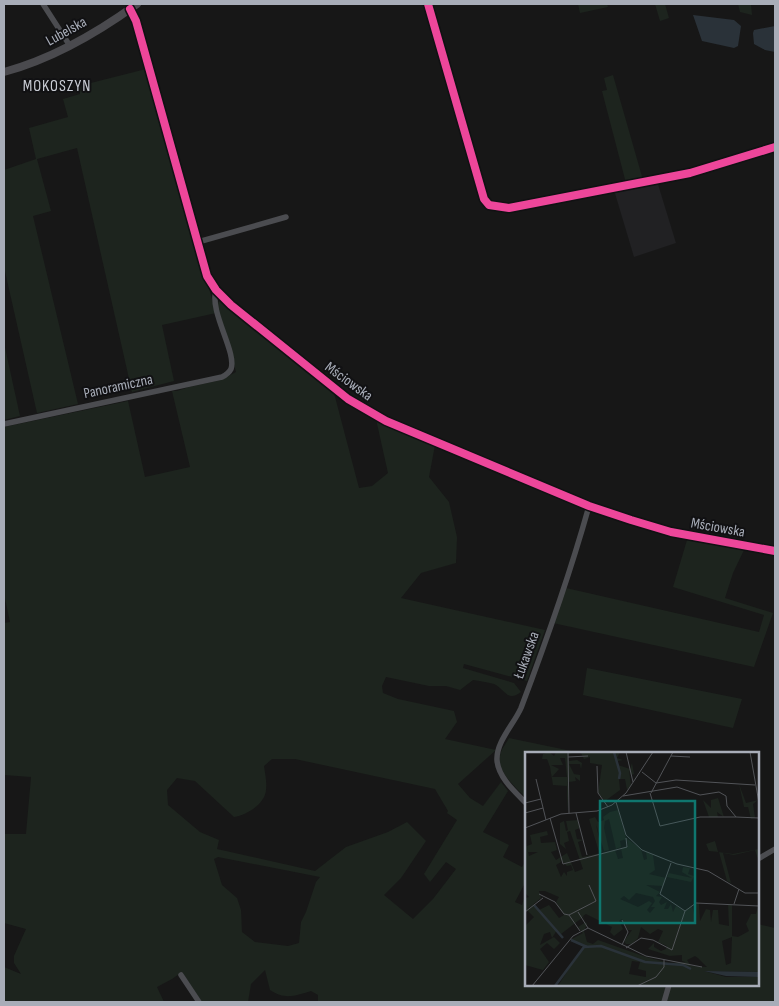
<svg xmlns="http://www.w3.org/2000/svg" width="779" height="1006" viewBox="0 0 779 1006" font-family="'Sofia Sans Condensed',sans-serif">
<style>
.built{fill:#212123}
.green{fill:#1d241e;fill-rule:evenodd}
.water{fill:#2a3239}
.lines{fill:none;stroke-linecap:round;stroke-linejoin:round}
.minor{stroke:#4b4c50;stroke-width:5.5}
.tertiary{stroke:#4b4c50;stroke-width:7}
.secondary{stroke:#4a4a4e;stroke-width:8}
.cycleway-casing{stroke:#111113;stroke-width:11}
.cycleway{stroke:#ed469a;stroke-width:8}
.labels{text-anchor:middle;stroke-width:4;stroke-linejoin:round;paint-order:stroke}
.street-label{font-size:15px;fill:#a8adb8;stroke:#111113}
.neighbourhood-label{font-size:16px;letter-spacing:1px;fill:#c9ccd4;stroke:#111113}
.inset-river{fill:none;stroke:#2a3239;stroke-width:2.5}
.inset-road{fill:none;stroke:#515357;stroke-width:1}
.view{fill:#0f766e;fill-opacity:0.15;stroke:#0f766e;stroke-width:2.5}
.inset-edge{fill:none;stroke:#a8adb8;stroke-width:2.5}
</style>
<rect width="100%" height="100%" fill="#171717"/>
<path class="built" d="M 657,181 L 676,243 L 634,257 L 614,190 Z"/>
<path class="green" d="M 578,4 L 607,4 L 608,7 L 580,13 Z
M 655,4 L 665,4 L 669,18 L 660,21 Z
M 738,4 L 751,4 L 752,15 L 740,12 Z
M 146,69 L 216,313 L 162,325 L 174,381 L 132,392 L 77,148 L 37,159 L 51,211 L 33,216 L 78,404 L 37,413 L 4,267 L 4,170 L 36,159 L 29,128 L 68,117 L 63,99 L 80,94 L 79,86 Z
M 613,75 L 643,180 L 626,183 L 602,91 L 607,90 L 604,78 Z
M 220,300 L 334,393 L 359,488 L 372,486 L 388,473 L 376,419 L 435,445 L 429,477 L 449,502 L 457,537 L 456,563 L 421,573 L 401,598 L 545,630 L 527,681 L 464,664 L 463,668 L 514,683 L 521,692 C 507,703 504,688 494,684 C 487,682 480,681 473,680 L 460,690 L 446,686 L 429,686 L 386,677 L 382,686 L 383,693 L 398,699 L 454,711 L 457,722 L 445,739 L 496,750 L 458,784 L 470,798 L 483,806 L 501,782 L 508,791 L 483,832 L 509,845 L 503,857 L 522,867 L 526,860 L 526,881 L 515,902 L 522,905 L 526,892 L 526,985 L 758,985 L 758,924 L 775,928 L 775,1002 L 318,1002 L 318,995 L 311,991 C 295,996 285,1000 270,990 L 265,970 L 251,984 L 248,1002 L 202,1002 L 182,972 L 172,979 L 157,987 L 164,1002 L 4,1002 L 4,967 L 21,974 L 14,963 L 14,956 L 26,929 L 4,923 L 4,834 L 26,834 L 31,777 L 4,775 L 4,623 L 10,622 L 4,594 L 4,427 L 128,401 L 145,477 L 190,467 L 172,391 L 177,391 L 189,387 L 221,380 L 236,372 L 218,308 L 218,303 ZM 272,759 L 295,759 L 435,789 L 448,811 L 447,813 L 457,820 L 424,874 L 430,882 L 446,862 L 456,869 L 433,899 L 413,919 L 384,895 L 401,878 L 426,841 L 407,822 L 388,832 L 346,847 L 315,871 L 217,849 L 219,840 L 200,832 L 168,805 L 167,790 L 177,778 L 195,781 L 234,817 C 247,815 265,804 266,790 C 267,782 265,773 264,766 ZM 218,857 L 320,877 L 316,882 L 306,912 L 301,922 L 299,943 L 288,946 L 255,942 L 242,932 L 241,910 L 237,898 L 222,885 L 214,859 Z
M 4,343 L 20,416 L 4,420 Z
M 687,540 L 744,550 L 733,573 L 725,598 L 773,613 L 754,667 L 553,623 L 566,588 L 759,632 L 764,615 L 673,587 Z
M 587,668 L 742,699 L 733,728 L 583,695 Z
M 509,738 L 581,753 L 526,754 L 526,798 C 516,788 497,772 500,756 C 501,749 506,744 509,738 Z"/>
<path class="water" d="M 693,15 L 734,20 L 741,26 L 738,46 L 734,48 L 702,41 Z
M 775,26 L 775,52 L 765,50 L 754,44 L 753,33 L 754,30 Z"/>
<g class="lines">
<path class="minor" d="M 43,4 L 70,46
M 428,4 L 484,199 L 489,205 L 509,208 L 690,173 L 775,147
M 198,242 L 286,217
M 4,424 L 222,377 C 226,375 229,373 231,369 C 237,352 209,312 216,290
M 526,803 C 515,792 498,777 497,760 C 496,742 514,724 521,708 C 546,642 570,574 589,506
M 758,859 L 775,849
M 181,975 L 199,1002
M 664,1002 L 669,985"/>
<path class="tertiary" d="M 130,9 L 136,21 L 207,276 L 216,290 L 231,305 L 348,399 L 386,421 L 589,506 L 631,520 L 671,532 L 775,551"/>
<path class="secondary" d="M 4,72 C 52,59 97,33 137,4"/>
<defs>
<path id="cycleway" d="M 428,4 L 484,199 L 489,205 L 509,208 L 690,173 L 775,147
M 130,9 L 136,21 L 207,276 L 216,290 L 231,305 L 348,399 L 386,421 L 589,506 L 631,520 L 671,532 L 775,551"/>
</defs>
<use href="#cycleway" class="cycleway-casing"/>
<use href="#cycleway" class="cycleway"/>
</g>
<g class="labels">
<g class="street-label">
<text transform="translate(66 31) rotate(-29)" y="5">Lubelska</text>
<text transform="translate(349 381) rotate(36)" y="5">Mściowska</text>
<text transform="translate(118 386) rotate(-12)" y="5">Panoramiczna</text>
<text transform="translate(718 527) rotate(10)" y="5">Mściowska</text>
<text transform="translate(526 655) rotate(-70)" y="5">Łukawska</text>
</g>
<g class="neighbourhood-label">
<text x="57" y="91">MOKOSZYN</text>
</g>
</g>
<g transform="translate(525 752)">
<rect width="234" height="234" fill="#171717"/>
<path d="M 24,0 L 29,4 L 31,0 L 52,0 L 44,2 L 44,9 L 52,8 L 57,11 L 56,17 L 55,12 L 44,12 L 49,22 L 55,23 L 55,29 L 50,25 L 51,29 L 44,30 L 42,60 L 42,34 L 28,33 L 25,15 L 22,7 L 17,7 L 18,2 ZM 35,6 L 40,6 L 42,25 L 27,25 L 34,17 L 26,13 L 38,13 ZM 95,0 L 92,6 L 98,8 L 93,9 L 93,13 L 105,17 L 107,11 L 109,22 L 106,23 L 104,18 L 106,33 L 102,38 L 100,27 L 94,27 L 95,38 L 80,49 L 73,41 L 77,13 L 65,11 L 65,5 L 59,7 L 56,1 ZM 214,32 L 221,51 L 233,48 L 228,52 L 230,66 L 226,67 L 223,55 L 219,55 ZM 193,46 L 199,65 L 192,60 L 193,65 L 184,65 L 178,48 L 186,56 L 186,48 ZM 93,58 L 101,86 L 116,97 L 119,108 L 122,107 L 121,100 L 128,103 L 130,118 L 124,122 L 141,126 L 138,134 L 121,133 L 135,140 L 131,144 L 137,145 L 134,150 L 136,153 L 142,150 L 139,157 L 143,157 L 146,152 L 148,160 L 151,154 L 159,159 L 167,154 L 169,162 L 170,152 L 174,151 L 175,169 L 181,157 L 185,158 L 186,170 L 188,158 L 193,158 L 194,172 L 204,174 L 203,152 L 207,153 L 207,184 L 213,185 L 224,179 L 221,172 L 226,162 L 231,162 L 234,151 L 234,220 L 179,219 L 201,225 L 234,225 L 234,234 L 33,234 L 58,194 L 45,188 L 58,181 L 53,175 L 61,170 L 58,165 L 36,182 L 32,178 L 27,186 L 25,180 L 19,182 L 15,193 L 29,185 L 35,191 L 29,197 L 22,191 L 15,197 L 24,210 L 18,218 L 0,213 L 0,174 L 9,165 L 2,158 L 9,152 L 14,158 L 24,153 L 34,166 L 39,163 L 31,150 L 34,145 L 20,139 L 14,139 L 16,146 L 0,159 L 0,146 L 4,145 L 0,141 L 0,87 L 4,104 L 13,100 L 3,100 L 2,94 L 7,92 L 5,83 L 22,79 L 23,83 L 15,85 L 16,91 L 30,90 L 32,98 L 26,100 L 31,108 L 42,101 L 50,120 L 58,117 L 45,79 L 42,80 L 44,89 L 39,91 L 41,97 L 35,92 L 35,71 L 39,69 L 41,79 L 43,78 L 41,69 L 53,68 L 55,76 L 50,78 L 52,87 L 58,88 L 53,90 L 57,105 L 90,98 L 93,107 L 98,106 L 96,97 L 103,94 L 102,87 L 95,89 L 96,95 L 91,97 L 84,67 L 80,69 L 79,76 L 84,98 L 79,99 L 71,72 L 77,100 L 74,100 L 64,67 L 70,65 L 73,70 L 79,68 L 78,65 L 85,60 ZM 35,107 L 42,114 L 46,113 L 48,118 L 42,120 L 42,124 L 39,120 L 36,125 L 31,113 L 36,110 ZM 111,141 L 128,145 L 130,149 L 126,155 L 130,155 L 125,161 L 122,158 L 127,151 L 124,149 L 113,155 L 95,147 L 99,144 L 104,148 ZM 61,162 L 87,175 L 85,180 L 89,184 L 98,177 L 94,169 L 97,167 L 103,178 L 107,178 L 99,189 L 101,192 L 107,192 L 113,186 L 116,175 L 125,182 L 133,177 L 138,179 L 133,190 L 142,194 L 141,197 L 136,199 L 129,195 L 129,191 L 123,197 L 145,204 L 157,203 L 157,209 L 160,210 L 144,211 L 121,205 L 73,188 L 68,192 L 62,190 L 59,179 L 62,172 L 58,164 ZM 207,185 L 206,211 L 201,213 L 197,189 ZM 170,204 L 173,206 L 182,215 L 166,214 L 162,208 ZM 107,209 L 115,210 L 113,217 L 121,219 L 121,225 L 104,222 ZM 190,89 L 193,100 L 208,102 L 234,97 L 234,110 L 230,98 L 209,103 L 198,101 L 206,131 L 202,129 L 194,100 L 184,99 L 181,92 ZM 158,115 L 165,116 L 163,122 L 169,124 L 166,130 L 142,125 L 144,121 L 167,126 L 157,120 Z" fill="#1d241e" fill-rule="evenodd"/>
<path d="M 179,219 L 234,220 L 234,225 L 201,224 Z" fill="#2a3239"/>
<path class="inset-river" d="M 89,0 L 95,21 L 94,27M 9,153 L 38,186M 46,188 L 62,195M 30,234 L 59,195 L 76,194 L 120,210 L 158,213 L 166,217"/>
<path class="inset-road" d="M 43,0 L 44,61M 101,0 L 108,30M 225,0 L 234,51M 146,4 L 165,5M 43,5 L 63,4M 72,14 L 73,41 L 83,55M 117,20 L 131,31M 11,27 L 21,68M 131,31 L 151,28 L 230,33M 125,41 L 135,74 L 175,65 L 211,65M 126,41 L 148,0M 98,44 L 152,35 L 175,43 L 194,40 L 201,44 L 202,54 L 211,65 L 234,66M 91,50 L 101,83 L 117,98 L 152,112 L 183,119 L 220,141 L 234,141M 0,51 L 16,47M 0,61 L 18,56M 51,61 L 62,103M 25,66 L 38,112 L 102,95 L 101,86M 0,76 L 36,62 L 72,59 L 87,53 L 101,41 L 128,0M 146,111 L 135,142 L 160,159M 14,142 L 30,150 L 39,162 L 44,163 L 71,149 L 64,133M 209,152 L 214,137M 0,160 L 18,146M 53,160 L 63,176M 44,163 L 55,179M 97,168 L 103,180 L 97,193M 63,176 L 121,204 L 177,215M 101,196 L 116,186 L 128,188 L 147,198 L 160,159 L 171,151 L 234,154M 7,234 L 48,184 L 63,176M 112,234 L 131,225 L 139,215 L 139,208"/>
<path class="view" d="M 75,49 L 170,49 L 170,171 L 75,171 Z"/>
<rect width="234" height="234" class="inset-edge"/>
</g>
<rect width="779" height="1006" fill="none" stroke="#a8adb8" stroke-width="10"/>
</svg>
